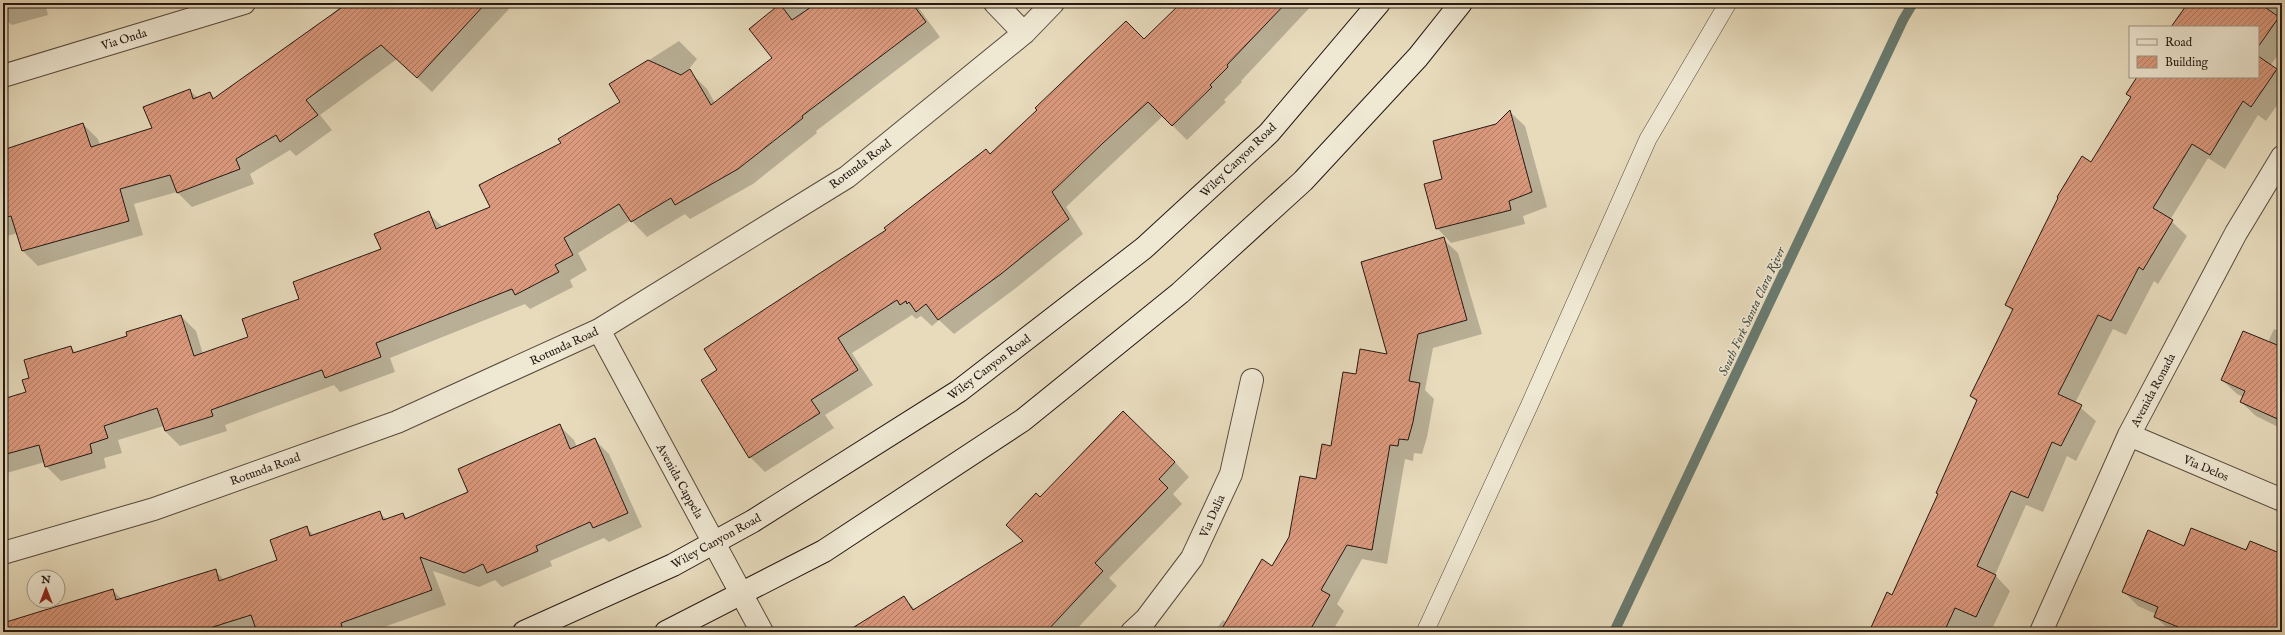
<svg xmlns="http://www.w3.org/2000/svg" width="2285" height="635" viewBox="0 0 2285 635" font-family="'IM FELL English',serif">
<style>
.shadow{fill:#0003}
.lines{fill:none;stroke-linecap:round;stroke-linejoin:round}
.stream{stroke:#697a6f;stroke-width:10}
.building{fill:url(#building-hatch);stroke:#251813}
.service-casing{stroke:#56493d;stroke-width:18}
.minor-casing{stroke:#56493d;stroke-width:24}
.secondary-casing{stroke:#251813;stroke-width:24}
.service{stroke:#efe8d3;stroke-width:17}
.minor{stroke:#efe8d3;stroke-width:22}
.secondary{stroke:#efe8d3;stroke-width:22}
.labels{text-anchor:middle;stroke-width:3;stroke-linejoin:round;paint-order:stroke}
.street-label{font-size:12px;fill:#251813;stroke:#efe8d3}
.water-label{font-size:13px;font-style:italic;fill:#4d5149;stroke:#efe8d3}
</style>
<defs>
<pattern id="building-hatch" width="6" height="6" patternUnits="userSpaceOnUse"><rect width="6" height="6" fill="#db997d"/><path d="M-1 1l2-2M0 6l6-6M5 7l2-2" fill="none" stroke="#b17c65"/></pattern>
</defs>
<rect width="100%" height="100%" fill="#e7dbbc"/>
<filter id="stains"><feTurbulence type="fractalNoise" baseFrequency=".005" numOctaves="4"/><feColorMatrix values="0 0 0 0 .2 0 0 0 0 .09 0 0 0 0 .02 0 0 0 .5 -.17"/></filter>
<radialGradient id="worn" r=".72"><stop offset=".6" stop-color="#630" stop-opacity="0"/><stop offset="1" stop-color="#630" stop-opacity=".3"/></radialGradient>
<path class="shadow" d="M 3,3 L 45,3 L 48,15 L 12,25 L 3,18 Z
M 343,3 L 503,3 L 509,9 L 432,92 L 397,59 L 320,115 L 332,130 L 296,156 L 290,150 L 250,174 L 254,184 L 192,207 L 177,192 L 134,204 L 143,235 L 38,266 L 23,251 L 18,233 L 3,237 L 3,150 L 83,124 L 98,139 L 100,145 L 153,129 L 189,90 L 198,98 L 210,93 L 215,99 L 332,15 Z
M 790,3 L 915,3 L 940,37 L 816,131 L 817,133 L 753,184 L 690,219 L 685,214 L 647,237 L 631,220 L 578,253 L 587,270 L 570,280 L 573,287 L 530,309 L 525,304 L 390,358 L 395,372 L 340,392 L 334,385 L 225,425 L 227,431 L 180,446 L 165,431 L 164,426 L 118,440 L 122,453 L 104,458 L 106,468 L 61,481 L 46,466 L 45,462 L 3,474 L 3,400 L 27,393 L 30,378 L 71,347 L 76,353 L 128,337 L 181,316 L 196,331 L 203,354 L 249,338 L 300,299 L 382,250 L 428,213 L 443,227 L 492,207 L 562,143 L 621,102 L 610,85 L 679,41 L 697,59 L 671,91 L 693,75 L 707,89 L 715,103 L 773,59 L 783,8 Z
M 1182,3 L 1314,3 L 1241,81 L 1242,82 L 1224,100 L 1226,102 L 1187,140 L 1163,116 L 1066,207 L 1083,234 L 1016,288 L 954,334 L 939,320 L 932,326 L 921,316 L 916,319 L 912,315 L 852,353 L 873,385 L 825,415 L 834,428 L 765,472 L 750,457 L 719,370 L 887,230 L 1144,41 Z
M 2189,3 L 2282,3 L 2282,49 L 2270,66 L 2282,76 L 2282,98 L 2266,121 L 2258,115 L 2225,169 L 2208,158 L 2170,220 L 2187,236 L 2158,284 L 2154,281 L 2126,335 L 2113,329 L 2075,403 L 2096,421 L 2076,461 L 2067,456 L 2043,512 L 2026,505 L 1995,575 L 2010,591 L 1991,631 L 1981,627 L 1978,632 L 1870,632 L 1892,596 L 1939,494 L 1977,402 L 1971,396 L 2013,312 L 2006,304 L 2131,98 L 2127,94 L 2138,77 L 2258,77 L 2258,27 L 2172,27 Z
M 1510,112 L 1525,126 L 1547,207 L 1523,216 L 1525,224 L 1451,243 L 1437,228 L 1444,180 Z
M 1443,239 L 1458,253 L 1482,334 L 1433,348 L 1425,390 L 1434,399 L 1427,437 L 1422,454 L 1414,453 L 1413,461 L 1405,459 L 1387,564 L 1362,559 L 1337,604 L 1344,611 L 1332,632 L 1214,632 L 1223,620 L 1227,623 L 1273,567 L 1290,537 L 1332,447 L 1357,375 L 1389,356 Z
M 2274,329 L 2282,332 L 2282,429 L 2256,416 L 2241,402 L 2243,397 L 2237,394 L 2222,380 L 2268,342 Z
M 560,426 L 574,440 L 577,447 L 595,440 L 609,454 L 642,527 L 609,542 L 604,538 L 550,561 L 552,566 L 502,587 L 495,580 L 479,587 L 433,571 L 446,605 L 370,632 L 3,632 L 3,623 L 112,590 L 122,599 L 215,570 L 224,580 L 279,561 L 306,528 L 314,535 L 379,512 L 387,520 L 403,514 L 408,519 L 469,492 Z
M 1175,462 L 1189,477 L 1173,494 L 1182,504 L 1109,578 L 1117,586 L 1074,632 L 848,632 L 903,597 L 916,610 L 1024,541 L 1040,499 Z
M 2184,547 L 2282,555 L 2282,632 L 2172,632 L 2155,617 L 2156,614 L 2138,606 L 2124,592 Z"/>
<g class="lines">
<path class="stream" d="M 1614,632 L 1903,20 L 1913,3"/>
</g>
<path class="building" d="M 348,3 L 486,3 L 417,78 L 381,45 L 306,100 L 318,115 L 280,142 L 276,135 L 236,159 L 240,169 L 177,193 L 170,175 L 120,189 L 129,221 L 22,251 L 11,216 L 3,218 L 3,150 L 83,123 L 91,147 L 152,128 L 143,107 L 190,89 L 193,99 L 210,92 L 213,99 Z
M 817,3 L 912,3 L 926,22 L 802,116 L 803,118 L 738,169 L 675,205 L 671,198 L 631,222 L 619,204 L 564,238 L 573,255 L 555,265 L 559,272 L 515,295 L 512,289 L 376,343 L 381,357 L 325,378 L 322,370 L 211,410 L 213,416 L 165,431 L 157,408 L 104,426 L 108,438 L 90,444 L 92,453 L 45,467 L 39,445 L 3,455 L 3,399 L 26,392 L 22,380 L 29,378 L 24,360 L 71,346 L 73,353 L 127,336 L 126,332 L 181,315 L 194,356 L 248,337 L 242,319 L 299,299 L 293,282 L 381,249 L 374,234 L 429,211 L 436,229 L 490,207 L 479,185 L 561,143 L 558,139 L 620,102 L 609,84 L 648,60 L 681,75 L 690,69 L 711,105 L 772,58 L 749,29 L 780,4 L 792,20 Z
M 1181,3 L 1286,3 L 1227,65 L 1228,67 L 1210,85 L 1212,87 L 1172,126 L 1148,102 L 1103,143 L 1052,192 L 1069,219 L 1001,274 L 938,320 L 926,304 L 916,312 L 909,302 L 907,304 L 906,301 L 900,305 L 897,300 L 838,338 L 858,370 L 811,400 L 820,413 L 749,458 L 701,380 L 717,370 L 704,349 L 886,230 L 884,228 L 986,149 L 990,154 L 1037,110 L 1035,108 L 1126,21 L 1144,39 Z
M 2188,3 L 2259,3 L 2279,17 L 2258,47 L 2258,27 L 2171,27 Z
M 2258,56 L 2277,69 L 2251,107 L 2243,101 L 2210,155 L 2192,144 L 2153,208 L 2173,220 L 2143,270 L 2139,267 L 2111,321 L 2098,315 L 2058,394 L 2082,405 L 2061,446 L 2052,442 L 2028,498 L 2011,491 L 1977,566 L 1996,575 L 1976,617 L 1955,608 L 1944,632 L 1869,632 L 1887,592 L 1892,595 L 1938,494 L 1936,493 L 1977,400 L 1970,396 L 2013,309 L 2005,305 L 2058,198 L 2057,197 L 2082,156 L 2091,162 L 2131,97 L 2126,94 L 2137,77 L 2258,77 Z
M 1510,110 L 1532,192 L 1509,201 L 1511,210 L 1436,229 L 1424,184 L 1442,179 L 1433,141 L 1496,124 Z
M 1444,237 L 1467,320 L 1418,334 L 1409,381 L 1420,383 L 1413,422 L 1408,440 L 1399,439 L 1398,446 L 1390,445 L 1372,550 L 1347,545 L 1321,590 L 1330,595 L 1309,632 L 1220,632 L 1262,559 L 1272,566 L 1289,537 L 1300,476 L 1316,479 L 1322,444 L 1331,446 L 1343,372 L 1356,374 L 1360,349 L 1387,354 L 1361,262 Z
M 2243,331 L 2282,347 L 2282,421 L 2240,402 L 2245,391 L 2221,380 Z
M 1123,411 L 1175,462 L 1159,479 L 1168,488 L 1095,563 L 1103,571 L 1046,632 L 846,632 L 904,596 L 913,610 L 1023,541 L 1006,525 L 1036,493 L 1040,497 Z
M 560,424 L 570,449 L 595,438 L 628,513 L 593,528 L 590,522 L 536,546 L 538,551 L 487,573 L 483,564 L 464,573 L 420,557 L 432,590 L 341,623 L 342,627 L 327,632 L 257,632 L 251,615 L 197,632 L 3,632 L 3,623 L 113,589 L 116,600 L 216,569 L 219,581 L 277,560 L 270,540 L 307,526 L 310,536 L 380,511 L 383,520 L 403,513 L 405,519 L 468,492 L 458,469 Z
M 2191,528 L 2246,550 L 2250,541 L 2282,554 L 2282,632 L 2190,632 L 2154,617 L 2158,607 L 2122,592 L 2148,530 L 2184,546 Z"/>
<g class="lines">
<defs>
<path id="service" d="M 1425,632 L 1530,404 L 1648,139 L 1728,3"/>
<path id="minor" d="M 995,3 L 1024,33
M 3,76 L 244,3
M 599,330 L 762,632
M 2129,435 L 2282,500
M 3,553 L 154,509 L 397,422 L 599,330 L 847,177 L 1024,33 L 1053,3
M 1132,632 L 1146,619 L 1192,558 L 1231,474 L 1252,380
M 2041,632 L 2129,435 L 2236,233 L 2282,157"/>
<path id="secondary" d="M 524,632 L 673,565 L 753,521 L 959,391 L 1144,248 L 1269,133 L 1379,3
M 666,632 L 824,551 L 1023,420 L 1180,293 L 1303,181 L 1418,57 L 1461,3"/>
</defs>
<use href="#service" class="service-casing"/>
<use href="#minor" class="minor-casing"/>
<use href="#secondary" class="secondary-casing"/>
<use href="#service" class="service"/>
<use href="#minor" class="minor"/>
<use href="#secondary" class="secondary"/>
</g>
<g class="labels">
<g class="street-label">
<text transform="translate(124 39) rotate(-17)" y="4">Via Onda</text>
<text transform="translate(1238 160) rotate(-44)" y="4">Wiley Canyon Road</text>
<text transform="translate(860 164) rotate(-37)" y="4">Rotunda Road</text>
<text transform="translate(564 346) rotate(-25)" y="4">Rotunda Road</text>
<text transform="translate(989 367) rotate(-37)" y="4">Wiley Canyon Road</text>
<text transform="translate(2153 390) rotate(-62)" y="4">Avenida Ronada</text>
<text transform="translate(2206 468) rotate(23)" y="4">Via Delos</text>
<text transform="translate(265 469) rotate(-20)" y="4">Rotunda Road</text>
<text transform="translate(680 481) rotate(61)" y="4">Avenida Cappela</text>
<text transform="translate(1212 516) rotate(-66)" y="4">Via Dalia</text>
<text transform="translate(716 541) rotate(-29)" y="4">Wiley Canyon Road</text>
</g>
<g class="water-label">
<text transform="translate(1751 311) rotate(-65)" y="5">South Fork Santa Clara River</text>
</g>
</g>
<rect width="2285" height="635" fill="none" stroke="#e7dbbc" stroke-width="16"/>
<rect x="4" y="4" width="2277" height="627" fill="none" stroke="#251813" stroke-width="2"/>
<rect x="8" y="8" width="2269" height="619" fill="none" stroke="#251813"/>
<rect x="2129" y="26" width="130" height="52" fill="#efe8d3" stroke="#9e9586"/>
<rect x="2137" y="39" width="20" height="6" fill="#efe8d3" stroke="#9e9586"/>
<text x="2165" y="46" font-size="12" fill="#251813">Road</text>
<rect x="2137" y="56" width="20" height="12" fill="url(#building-hatch)" stroke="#9e9586"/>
<text x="2165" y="66" font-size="12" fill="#251813">Building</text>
<g transform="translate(46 589)"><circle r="19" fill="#efe8d3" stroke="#9e9586"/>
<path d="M0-3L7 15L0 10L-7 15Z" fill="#8f2418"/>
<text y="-6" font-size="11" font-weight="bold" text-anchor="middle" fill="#251813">N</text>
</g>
<rect width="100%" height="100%" filter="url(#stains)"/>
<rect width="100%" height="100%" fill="url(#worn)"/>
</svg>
